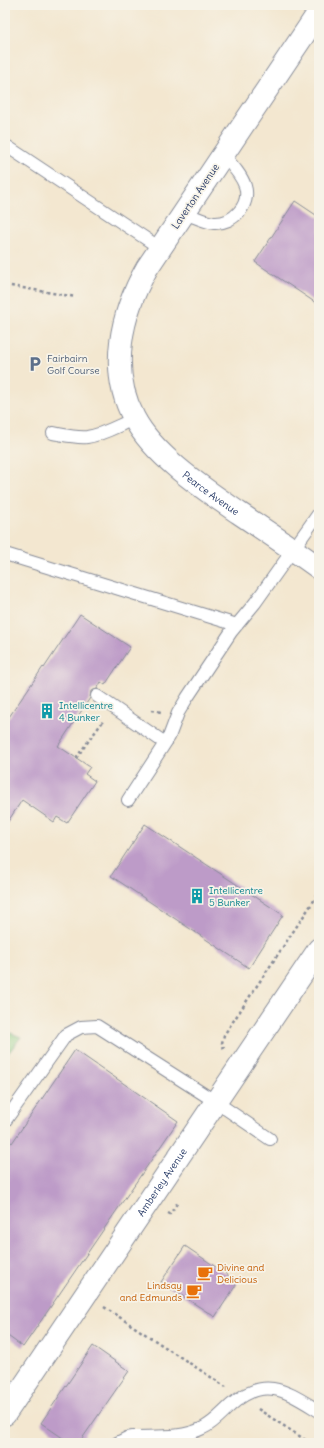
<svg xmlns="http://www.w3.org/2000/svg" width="324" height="1448" viewBox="0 0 324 1448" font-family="Delius,sans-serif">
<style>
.green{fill:#90cd83;stroke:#567e70}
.building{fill:#bd9bc8}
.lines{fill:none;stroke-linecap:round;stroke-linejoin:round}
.lane-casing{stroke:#878b97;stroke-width:14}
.street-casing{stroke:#878b97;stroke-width:24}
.path{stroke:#878b97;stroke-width:2.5;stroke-dasharray:3 3;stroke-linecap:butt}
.lane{stroke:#fff;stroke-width:12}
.street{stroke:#fff;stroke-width:22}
.labels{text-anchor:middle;stroke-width:3.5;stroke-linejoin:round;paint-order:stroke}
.street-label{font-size:10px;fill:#1b2f5e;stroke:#f7f3e8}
.service-label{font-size:10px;fill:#4e5e75;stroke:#f7f3e8;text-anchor:start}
.culture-label{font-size:10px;fill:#0d838f;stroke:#f7f3e8;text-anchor:start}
.food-label{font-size:10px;fill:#c56008;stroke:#f7f3e8;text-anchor:start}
</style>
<rect width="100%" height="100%" fill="#f7f3e8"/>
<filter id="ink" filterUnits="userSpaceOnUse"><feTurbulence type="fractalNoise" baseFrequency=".025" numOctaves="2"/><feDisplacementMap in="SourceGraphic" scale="8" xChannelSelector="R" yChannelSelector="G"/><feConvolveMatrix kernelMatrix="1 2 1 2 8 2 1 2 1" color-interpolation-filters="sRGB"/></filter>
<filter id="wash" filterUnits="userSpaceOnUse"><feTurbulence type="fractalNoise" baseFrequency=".012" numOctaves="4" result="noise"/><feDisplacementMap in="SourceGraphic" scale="16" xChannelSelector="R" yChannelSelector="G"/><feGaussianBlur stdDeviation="0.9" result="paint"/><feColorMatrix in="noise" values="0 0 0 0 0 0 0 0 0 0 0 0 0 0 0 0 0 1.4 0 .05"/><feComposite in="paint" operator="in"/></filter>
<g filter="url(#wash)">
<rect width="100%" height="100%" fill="#f3e7d0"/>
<path class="green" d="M 5,1031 L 21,1037 L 5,1057 Z"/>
<g id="blocks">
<path class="building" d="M 295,201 L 319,217 L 319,305 L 255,262 Z
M 80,614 L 130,647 L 105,685 L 101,682 L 97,689 L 91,691 L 90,698 L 58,746 L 90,767 L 85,774 L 95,781 L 67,823 L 57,817 L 54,822 L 22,800 L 5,826 L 5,723 L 43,667 L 44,668 Z
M 145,824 L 283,915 L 249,968 L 111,876 Z
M 75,1050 L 178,1121 L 23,1347 L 5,1334 L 5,1138 L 12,1143 Z
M 185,1246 L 238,1282 L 215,1317 L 161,1282 Z
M 93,1346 L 129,1371 L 79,1443 L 70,1443 L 41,1423 Z"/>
</g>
</g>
<g filter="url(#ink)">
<use href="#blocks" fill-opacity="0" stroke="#878b97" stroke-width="1"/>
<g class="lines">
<defs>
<path id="lane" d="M 5,145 L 160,248
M 184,213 C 194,216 204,222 214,223 C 233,224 251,205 245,186 C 241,174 231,164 223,155
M 53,433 C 64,435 76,438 87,437 C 103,435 119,425 134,419
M 5,554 L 237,625
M 97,696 L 165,743
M 128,800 L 169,737 L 178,713 L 187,698 L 231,632 L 255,603 L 319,513
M 5,1121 L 66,1035 L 81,1027 L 97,1026 L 216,1102 L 270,1139
M 5,1387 L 17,1395
M 117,1443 L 127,1438 L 133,1437 C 157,1436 181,1439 203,1428 C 214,1423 222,1413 231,1405 C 265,1375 286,1391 319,1411"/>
<g id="street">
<path id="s1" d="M 319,12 L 147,268 C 121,314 108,370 134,418 C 154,456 204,489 239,513 C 266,531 293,549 319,568"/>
<path id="s2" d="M 5,1414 L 319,949"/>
</g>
</defs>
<use href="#lane" class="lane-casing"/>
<use href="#street" class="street-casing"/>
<path class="path" d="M 5,285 L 76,297
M 152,710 L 161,712
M 76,758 L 104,720
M 224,1049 L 222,1043 L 224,1035 L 319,893
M 168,1213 L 170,1214 L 178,1202
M 104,1307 L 226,1387
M 258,1409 L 310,1443"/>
<use href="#lane" class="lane"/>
<use href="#street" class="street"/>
</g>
</g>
<defs>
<symbol id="parking-bare" viewBox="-9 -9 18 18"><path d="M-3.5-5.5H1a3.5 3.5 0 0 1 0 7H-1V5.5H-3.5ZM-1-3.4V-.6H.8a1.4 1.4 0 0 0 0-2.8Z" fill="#5c6f8a" stroke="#f7f3e8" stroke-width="2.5" paint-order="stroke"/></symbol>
<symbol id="building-bare" viewBox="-9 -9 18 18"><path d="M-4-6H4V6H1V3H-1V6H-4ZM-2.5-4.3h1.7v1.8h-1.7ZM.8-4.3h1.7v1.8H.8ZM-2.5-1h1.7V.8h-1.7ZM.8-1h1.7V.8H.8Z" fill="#0f9aa8" stroke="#f7f3e8" stroke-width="2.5" paint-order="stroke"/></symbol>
<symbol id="cafe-bare" viewBox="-9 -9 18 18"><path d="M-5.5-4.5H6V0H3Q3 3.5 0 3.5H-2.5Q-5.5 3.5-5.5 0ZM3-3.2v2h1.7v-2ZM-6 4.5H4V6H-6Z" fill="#e8710a" stroke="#f7f3e8" stroke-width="2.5" paint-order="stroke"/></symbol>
</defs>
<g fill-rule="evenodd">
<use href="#parking-bare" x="24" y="353" width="22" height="22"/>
<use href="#building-bare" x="36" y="700" width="22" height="22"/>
<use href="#building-bare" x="186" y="885" width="22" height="22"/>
<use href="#cafe-bare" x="194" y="1262" width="22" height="22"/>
<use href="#cafe-bare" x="183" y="1280" width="22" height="22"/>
</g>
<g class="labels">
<g class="street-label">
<text transform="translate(195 196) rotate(-56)" y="4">Laverton Avenue</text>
<text dy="4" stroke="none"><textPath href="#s1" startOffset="574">Pearce Avenue</textPath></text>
<text dy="4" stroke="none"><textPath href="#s2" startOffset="280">Amberley Avenue</textPath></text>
</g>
<g class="service-label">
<text x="47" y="362">Fairbairn<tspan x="47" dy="12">Golf Course</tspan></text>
</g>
<g class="culture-label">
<text x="59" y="709">Intellicentre<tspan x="59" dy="12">4 Bunker</tspan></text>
<text x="209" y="894">Intellicentre<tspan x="209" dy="12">5 Bunker</tspan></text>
</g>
<g class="food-label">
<text x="217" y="1271">Divine and<tspan x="217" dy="12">Delicious</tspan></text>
<text x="182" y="1289" text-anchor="end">Lindsay<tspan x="182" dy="12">and Edmunds</tspan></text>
</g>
</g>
<rect width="324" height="1448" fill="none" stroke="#f7f3e8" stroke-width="20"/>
</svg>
